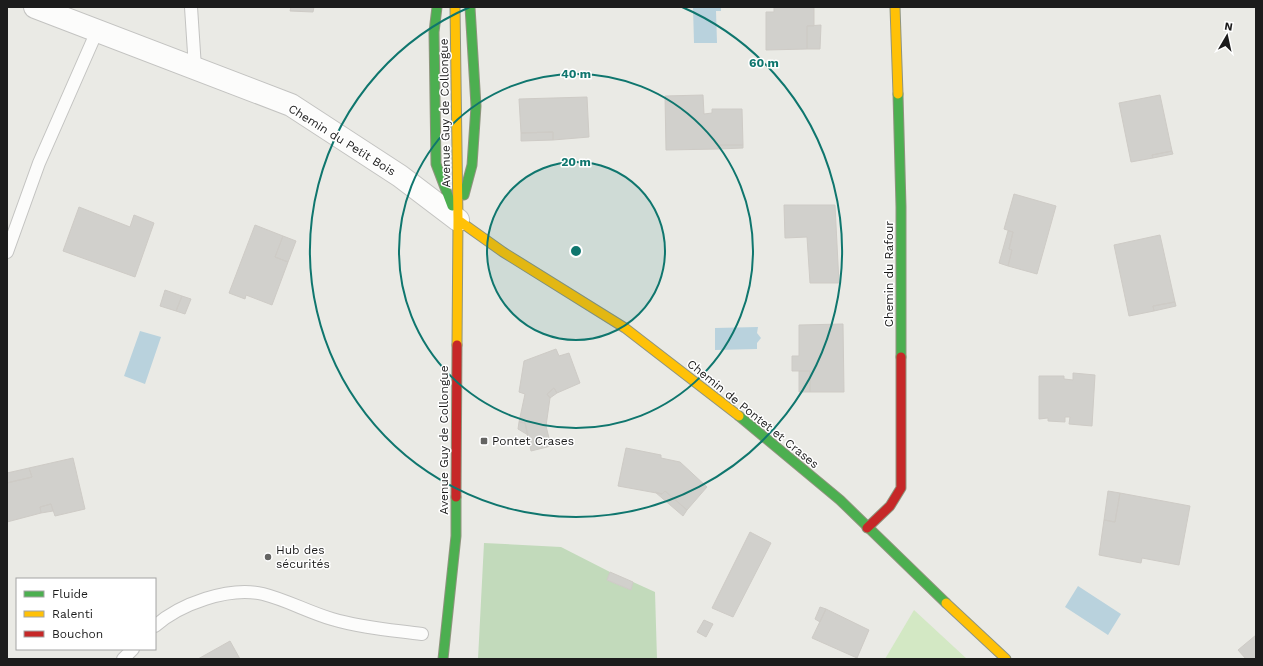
<svg xmlns="http://www.w3.org/2000/svg" width="1263" height="666" viewBox="0 0 1263 666" font-family="'Work Sans',sans-serif">
<style>
.grass{fill:#d3e8c4}
.forest{fill:#c2dabb}
.water{fill:#b9d2dd}
.building{fill:#d1d0cc;stroke:#cecbc6}
.lines{fill:none;stroke-linecap:round;stroke-linejoin:round}
.lane-casing{stroke:#c3c3c1;stroke-width:14}
.street-casing{stroke:#c3c3c1;stroke-width:24}
.fast-casing{stroke:#8f947e;stroke-width:11}
.slow-casing{stroke:#8f947e;stroke-width:11}
.jam-casing{stroke:#8f947e;stroke-width:11}
.lane{stroke:#fcfcfb;stroke-width:12}
.street{stroke:#fcfcfb;stroke-width:22}
.fast{stroke:#4caf50;stroke-width:9}
.slow{stroke:#ffc107;stroke-width:9}
.jam{stroke:#c62828;stroke-width:9}
.ring{fill:none;stroke:#0f766e;stroke-width:2}
.poi-dot{fill:#646462;stroke:#fff;stroke-width:1.5}
.labels{text-anchor:middle;stroke-width:3;stroke-linejoin:round;paint-order:stroke}
.street-label{font-size:12px;fill:#1c1c1c;stroke:#fff}
.poi-label{font-size:12px;fill:#1c1c1c;stroke:#fff;text-anchor:start}
.centre{fill:#0f766e;stroke:#fff;stroke-width:2}
.ring-label{font-size:12px;text-anchor:middle;font-weight:bold;fill:#0f766e;stroke:#fff;stroke-width:3;stroke-linejoin:round;paint-order:stroke}
</style>
<rect width="100%" height="100%" fill="#eaeae5"/>
<path class="grass" d="M 914,610 L 967,659 L 885,659 Z"/>
<path class="forest" d="M 484,543 L 561,547 L 610,572 L 607,580 L 631,590 L 633,582 L 655,592 L 657,659 L 478,659 Z"/>
<path class="water" d="M 693,7 L 721,7 L 721,11 L 716,11 L 717,43 L 694,43 Z
M 758,327 L 757,333 L 761,338 L 757,343 L 757,349 L 715,350 L 715,328 Z
M 140,331 L 161,337 L 145,384 L 124,376 Z
M 1078,586 L 1121,614 L 1108,635 L 1065,607 Z"/>
<path class="building" d="M 291,7 L 314,7 L 313,12 L 290,11 Z
M 774,7 L 814,7 L 814,26 L 807,26 L 807,49 L 766,50 L 766,12 L 774,12 Z
M 821,25 L 820,49 L 807,49 L 807,26 Z
M 703,95 L 704,114 L 712,113 L 712,109 L 742,109 L 743,145 L 718,145 L 718,149 L 666,150 L 665,96 Z
M 1160,95 L 1172,151 L 1152,155 L 1153,158 L 1131,162 L 1119,103 Z
M 587,97 L 589,137 L 553,140 L 553,132 L 521,133 L 519,99 Z
M 553,132 L 553,140 L 521,141 L 521,133 Z
M 718,145 L 743,145 L 743,148 L 718,149 Z
M 1172,151 L 1173,154 L 1153,158 L 1152,155 Z
M 1014,194 L 1056,206 L 1037,274 L 1008,266 L 1012,250 L 1009,249 L 1013,232 L 1004,229 Z
M 784,205 L 835,205 L 839,283 L 810,283 L 807,237 L 785,238 Z
M 79,207 L 130,227 L 134,215 L 154,223 L 135,277 L 63,251 Z
M 255,225 L 283,236 L 275,257 L 288,262 L 272,305 L 246,295 L 245,299 L 229,293 Z
M 1008,231 L 1013,232 L 1009,249 L 1012,250 L 1008,266 L 999,263 Z
M 1160,235 L 1175,302 L 1153,306 L 1154,311 L 1129,316 L 1114,245 Z
M 283,236 L 296,241 L 288,262 L 275,257 Z
M 165,290 L 182,296 L 176,311 L 160,306 Z
M 182,296 L 191,299 L 185,314 L 176,311 Z
M 1175,302 L 1176,306 L 1154,311 L 1153,306 Z
M 843,324 L 844,392 L 810,392 L 810,371 L 792,371 L 792,356 L 799,356 L 799,325 Z
M 556,349 L 559,356 L 569,353 L 580,383 L 557,393 L 554,388 L 547,394 L 550,398 L 546,426 L 551,446 L 531,451 L 525,423 L 519,422 L 525,394 L 519,392 L 524,361 Z
M 799,371 L 810,371 L 810,392 L 799,392 Z
M 1073,373 L 1095,375 L 1092,426 L 1069,424 L 1070,417 L 1065,417 L 1065,422 L 1048,421 L 1048,418 L 1039,419 L 1039,376 L 1064,376 L 1064,379 L 1073,380 Z
M 554,388 L 557,393 L 550,398 L 547,394 Z
M 519,422 L 525,423 L 528,435 L 518,429 Z
M 626,448 L 661,455 L 661,458 L 680,462 L 707,487 L 687,510 L 665,491 L 662,494 L 618,486 Z
M 73,458 L 85,509 L 55,516 L 51,504 L 40,507 L 41,513 L 7,522 L 7,483 L 32,477 L 29,468 Z
M 29,468 L 32,477 L 7,483 L 7,473 Z
M 665,491 L 687,510 L 683,516 L 655,492 L 662,494 Z
M 1108,491 L 1120,493 L 1115,522 L 1104,520 Z
M 1120,493 L 1190,506 L 1179,565 L 1142,558 L 1141,563 L 1099,555 L 1104,520 L 1115,522 Z
M 51,504 L 53,511 L 41,513 L 40,507 Z
M 750,532 L 771,543 L 733,617 L 712,608 Z
M 610,572 L 633,582 L 631,590 L 607,580 Z
M 820,607 L 826,609 L 820,622 L 815,619 Z
M 826,609 L 869,630 L 857,658 L 812,638 Z
M 704,620 L 713,624 L 706,637 L 697,632 Z
M 1256,635 L 1256,659 L 1246,659 L 1238,650 Z
M 230,641 L 240,659 L 198,659 Z"/>
<g class="lines">
<defs>
<path id="lane" d="M 191,7 L 195,68
M 7,252 L 39,163 L 97,31
M 155,626 C 180,604 229,586 263,594 C 287,600 308,612 332,619 C 362,628 392,630 422,634
M 123,659 L 133,649"/>
<path id="street" d="M 35,7 L 291,105 L 400,176 L 458,220"/>
<path id="fast" d="M 437,7 L 434,32 L 436,164 L 452,206
M 898,94 L 901,207 L 901,357
M 464,195 L 472,165 L 476,106 L 470,7
M 739,416 L 840,500 L 946,603
M 443,659 L 456,536 L 456,497"/>
<path id="slow" d="M 455,7 L 458,220 L 457,345
M 895,7 L 898,94
M 458,220 L 503,252 L 625,328 L 739,416
M 946,603 L 1006,659"/>
<path id="jam" d="M 456,497 L 457,345
M 867,528 L 890,506 L 901,488 L 901,357"/>
</defs>
<use href="#lane" class="lane-casing"/>
<use href="#street" class="street-casing"/>
<use href="#fast" class="fast-casing"/>
<use href="#slow" class="slow-casing"/>
<use href="#jam" class="jam-casing"/>
<use href="#lane" class="lane"/>
<use href="#street" class="street"/>
<use href="#fast" class="fast"/>
<use href="#slow" class="slow"/>
<use href="#jam" class="jam"/>
</g>
<circle cx="576" cy="251" r="89" fill="#0f766e" fill-opacity=".12"/>
<g class="ring">
<circle cx="576" cy="251" r="89"/>
<circle cx="576" cy="251" r="177"/>
<path d="M682 7A266 266 0 1 1 470 7"/>
</g>
<g class="poi-dot">
<rect x="480" y="437" width="8" height="8" rx="2"/>
<circle cx="268" cy="557" r="4"/>
</g>
<g class="labels">
<g class="street-label">
<text transform="translate(445 113) rotate(-91)" y="4">Avenue Guy de Collongue</text>
<text transform="translate(342 140) rotate(32)" y="4">Chemin du Petit Bois</text>
<text transform="translate(889 274) rotate(-90)" y="4">Chemin du Rafour</text>
<text transform="translate(753 414) rotate(39)" y="4">Chemin de Pontet et Crases</text>
<text transform="translate(444 440) rotate(-90)" y="4">Avenue Guy de Collongue</text>
</g>
<g class="poi-label">
<text x="492" y="445">Pontet Crases</text>
<text x="276" y="554">Hub des<tspan x="276" dy="14">sécurités</tspan></text>
</g>
</g>
<circle cx="576" cy="251" r="6" class="centre"/>
<g class="ring-label">
<text x="764" y="67">60 m</text>
<text x="576" y="78">40 m</text>
<text x="576" y="166">20 m</text>
</g>
<rect width="1263" height="666" fill="none" stroke="#1c1c1c" stroke-width="16"/>
<rect x="16" y="578" width="140" height="72" fill="#ffffff" stroke="#a4a4a4"/>
<rect x="24" y="591" width="20" height="6" fill="#4caf50" stroke="#a4a4a4"/>
<text x="52" y="598" font-size="12" fill="#1c1c1c">Fluide</text>
<rect x="24" y="611" width="20" height="6" fill="#ffc107" stroke="#a4a4a4"/>
<text x="52" y="618" font-size="12" fill="#1c1c1c">Ralenti</text>
<rect x="24" y="631" width="20" height="6" fill="#c62828" stroke="#a4a4a4"/>
<text x="52" y="638" font-size="12" fill="#1c1c1c">Bouchon</text>
<g transform="translate(1227 36) rotate(9)" stroke="#ffffff" stroke-width="3" paint-order="stroke">
<path d="M0-3L7 15L0 10L-7 15Z" fill="#1c1c1c"/>
<text y="-6" font-size="11" font-weight="bold" text-anchor="middle" fill="#1c1c1c">N</text>
</g>
</svg>
